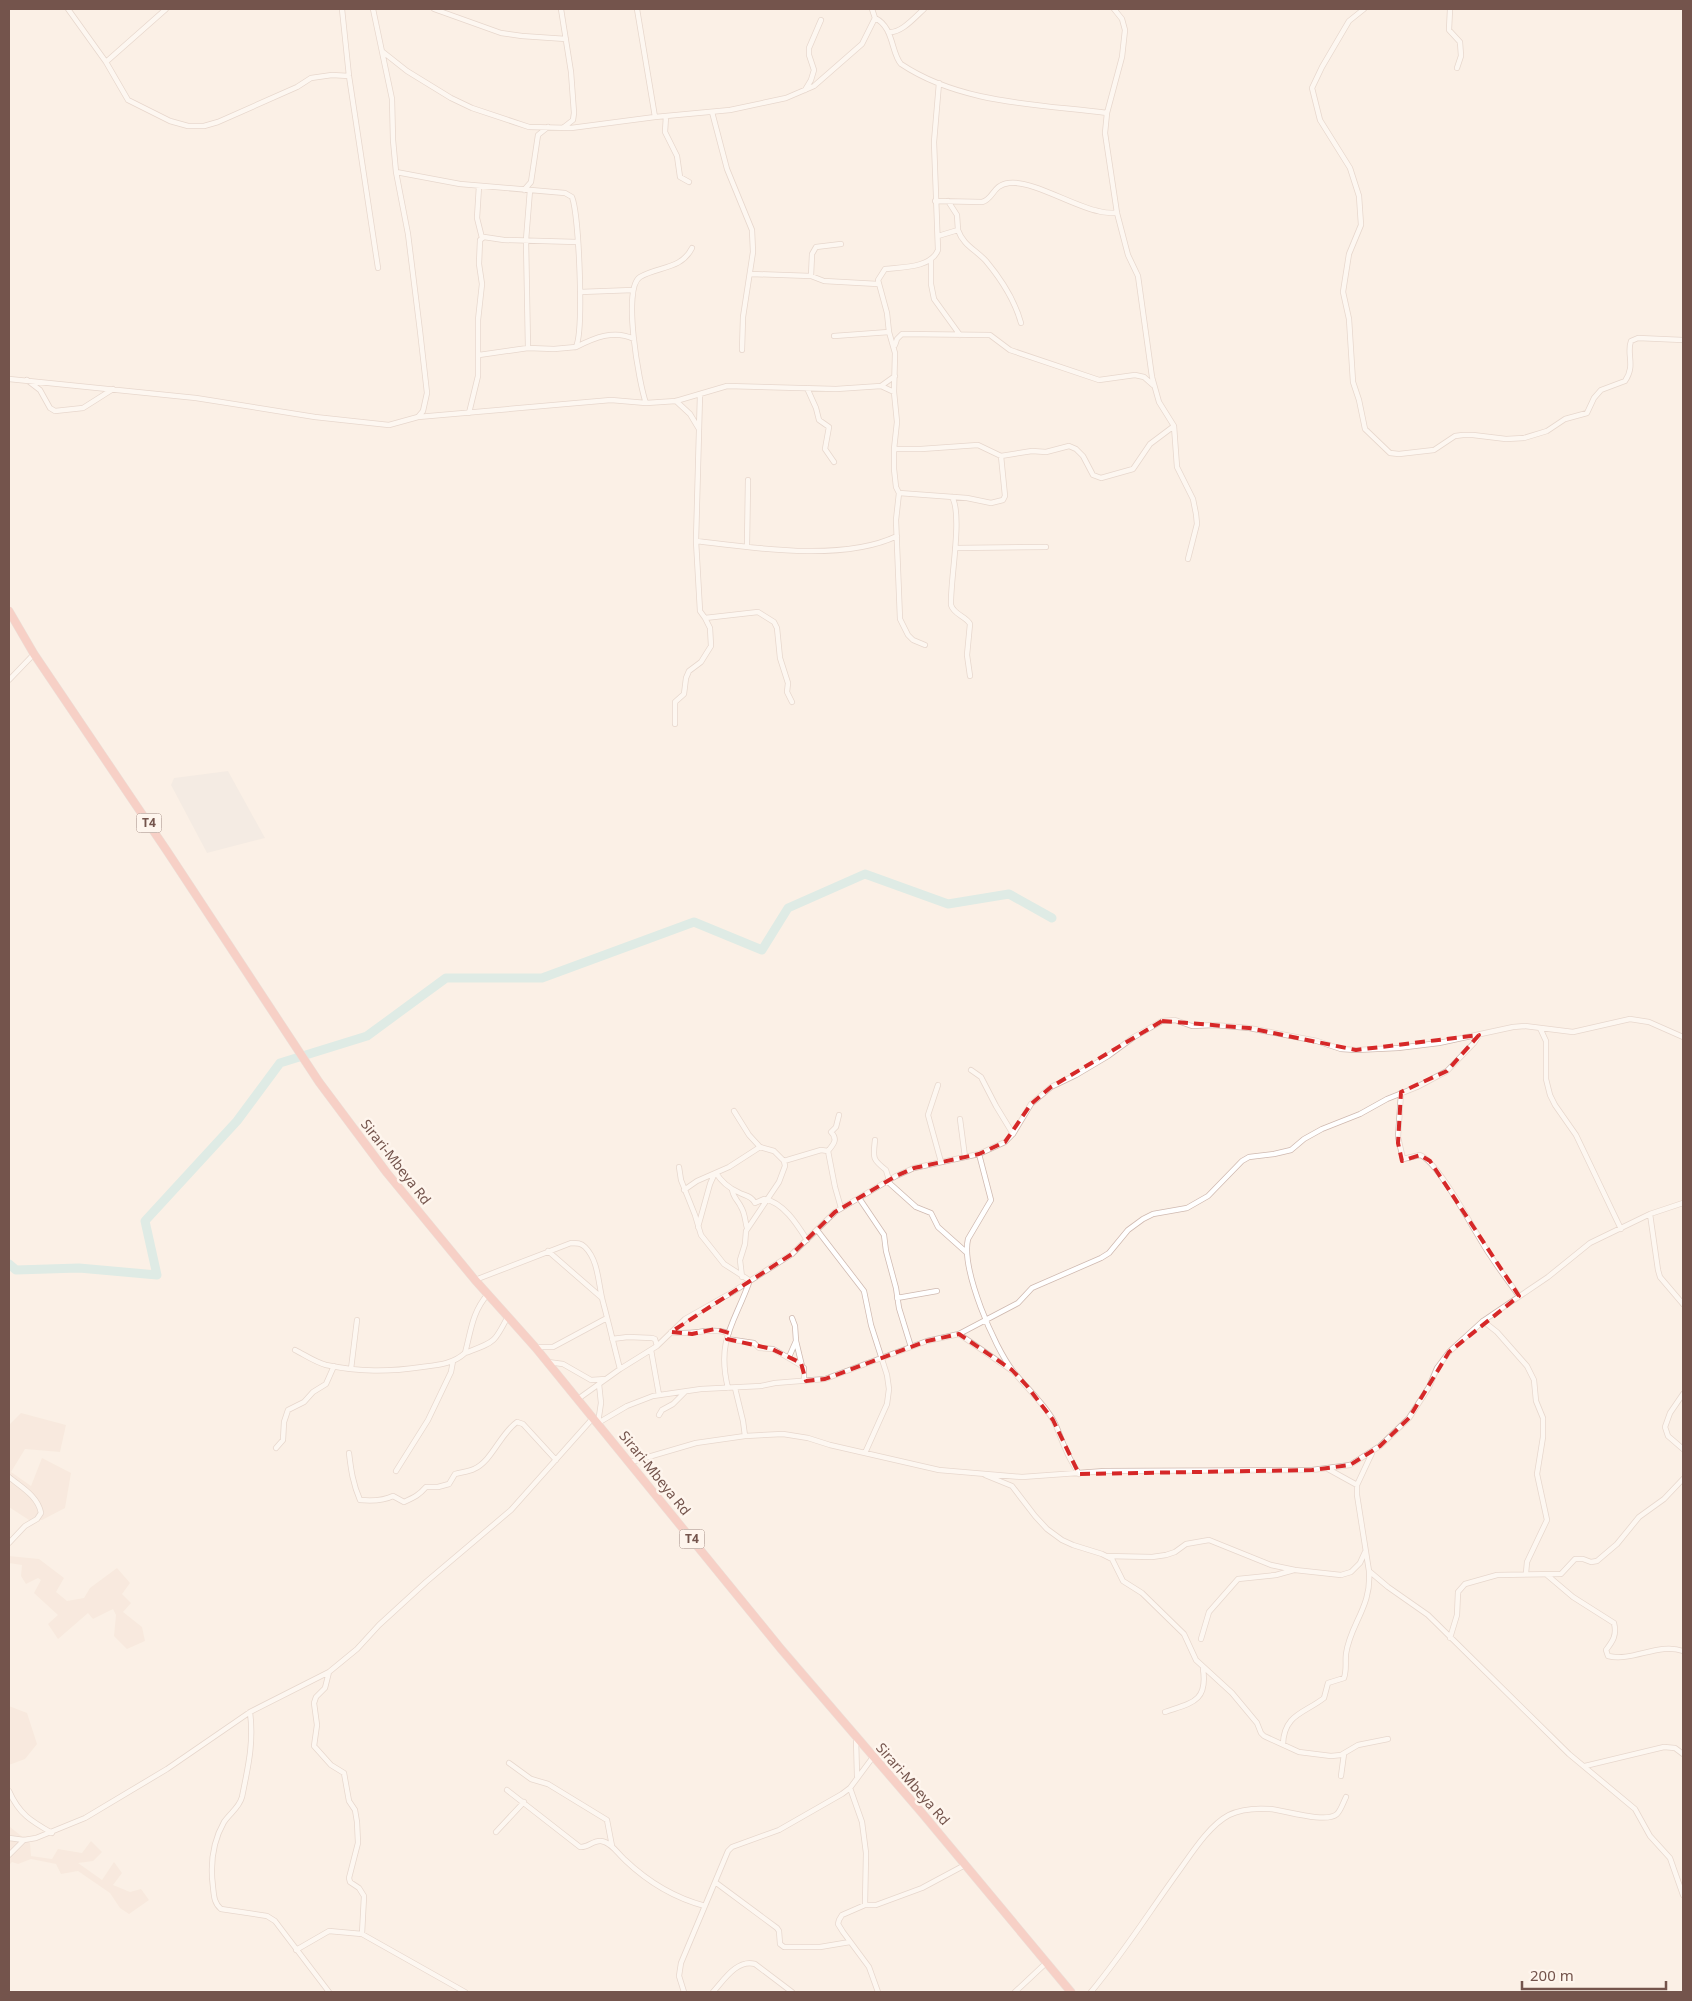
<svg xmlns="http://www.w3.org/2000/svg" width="1692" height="2001" viewBox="0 0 1692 2001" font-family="'Noto Sans',sans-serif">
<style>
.residential{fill:#f3e1d5}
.industrial{fill:#ece4e0}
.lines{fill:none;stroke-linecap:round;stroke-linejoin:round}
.river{stroke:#bce4e4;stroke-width:9}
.street-casing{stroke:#cfb9b0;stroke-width:6}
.highway-casing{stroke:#d8cfcd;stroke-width:9}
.street{stroke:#fff;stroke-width:4.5}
.highway{stroke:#f2a9a0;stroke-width:8}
.marked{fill:none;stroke:#d62828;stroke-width:4;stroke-dasharray:10 6;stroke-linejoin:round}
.labels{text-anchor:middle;stroke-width:5;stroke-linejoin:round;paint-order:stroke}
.shield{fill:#fef5ed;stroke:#9d847c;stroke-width:1}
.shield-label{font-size:12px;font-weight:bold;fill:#74544c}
.street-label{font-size:14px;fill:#74544c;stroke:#fef5ed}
</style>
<rect width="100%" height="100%" fill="#fbf0e6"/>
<path class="residential" d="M 21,1413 L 66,1425 L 60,1452 L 25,1449 L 11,1472 L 31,1486 L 42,1458 L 71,1473 L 65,1508 L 42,1520 L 29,1520 L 9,1507 L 9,1425 Z
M 9,1556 L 39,1559 L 64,1578 L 56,1592 L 67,1601 L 84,1598 L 90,1588 L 117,1568 L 130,1583 L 122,1594 L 131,1603 L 123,1612 L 142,1627 L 145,1641 L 127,1649 L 114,1636 L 116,1615 L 113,1609 L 93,1619 L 88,1613 L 58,1639 L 48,1624 L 58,1615 L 34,1593 L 41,1580 L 38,1578 L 26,1584 L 21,1576 L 22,1565 L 9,1563 Z
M 9,1706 L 27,1713 L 37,1744 L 25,1759 L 9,1765 Z
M 9,1818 L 10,1827 L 30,1843 L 31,1856 L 52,1859 L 58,1849 L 82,1853 L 91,1841 L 102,1852 L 93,1861 L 78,1863 L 102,1880 L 114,1862 L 122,1873 L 113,1885 L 130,1892 L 141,1889 L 149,1900 L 129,1914 L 120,1908 L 110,1893 L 78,1871 L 61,1874 L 56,1864 L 31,1859 L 18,1864 L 12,1862 L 9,1865 Z"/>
<path class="industrial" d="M 228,771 L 265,838 L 207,853 L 171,785 L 174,778 Z"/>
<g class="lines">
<path class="river" d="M 9,1264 L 16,1270 L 79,1268 L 157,1275 L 145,1221 L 237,1121 L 280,1063 L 367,1036 L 446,978 L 542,978 L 694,922 L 762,950 L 788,908 L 865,874 L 948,904 L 1009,894 L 1052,918"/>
<defs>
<path id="street" d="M 68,9 L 106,62 L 128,100 L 170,121 L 188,126 L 204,126 L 218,122 L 297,87 L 311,78 L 332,75 L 349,76
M 342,9 L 349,76 L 378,268
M 434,9 L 501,33 L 522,36 L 566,39
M 561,9 L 571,72 L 574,113 L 573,120 L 564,127
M 637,9 L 655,117
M 1114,9 L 1122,19 L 1125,30 L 1122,57 L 1107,113 L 1105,133 L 1117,213 L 1128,255 L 1138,276 L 1152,377 L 1159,402 L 1174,426 L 1177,467 L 1193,499 L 1196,514 L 1197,524 L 1188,559
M 1364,9 L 1349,21 L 1322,67 L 1312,88 L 1320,120 L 1350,168 L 1359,196 L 1361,225 L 1349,254 L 1343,292 L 1349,319 L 1353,382 L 1359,400 L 1365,429 L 1390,453 L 1399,454 L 1434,450 L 1455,436 L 1463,435 L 1473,435 L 1506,439 L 1524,438 L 1547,431 L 1565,419 L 1587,413 L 1594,398 L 1601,390 L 1625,381 C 1636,365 1626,354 1631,341 L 1638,338 L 1683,340
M 1450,9 L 1449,30 L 1460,42 L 1461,56 L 1457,68
M 875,18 C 894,27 891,53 901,64 C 961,104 1037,104 1107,113
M 888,32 C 901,34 915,17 924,9
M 383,52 L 407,71 L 451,98 L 472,108 L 529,127 L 571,128 L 655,117 L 730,110 L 786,98 L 814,86 L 862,44 L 875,18 L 872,9
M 106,62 L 166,9
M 805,90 L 811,80 L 814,70 L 809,55 L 809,48 L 821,20
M 712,112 L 727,169 L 752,230 L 753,252 L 743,317 L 742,350
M 666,116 L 665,132 L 677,156 L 680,177 L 689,182
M 396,172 L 460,184 L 565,193 L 572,197 C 579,215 584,329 576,347 L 554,349 L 528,348 L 479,355
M 479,186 L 477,218 L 482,238
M 524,190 L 531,182 L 538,135 L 548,127
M 935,201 L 982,202 C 994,199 992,185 1009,183 C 1032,180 1073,206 1098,211 C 1104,213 1111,213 1117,213
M 958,230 C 963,245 976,250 986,261 C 1001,279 1015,301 1021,323
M 938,236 L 958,230 L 957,215 L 948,201
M 526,240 L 528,348
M 526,240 L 530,190
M 931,260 L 931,284 L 934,299 L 960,335
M 751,274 L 811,276 L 824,281 L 878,284
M 811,276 L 812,254 L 816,247 L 841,244
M 580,292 L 633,290
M 834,336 L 889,332
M 895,345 L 897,339 L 902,334 L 990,335 L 1010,350 L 1099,380 L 1135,375 L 1144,377 L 1153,385
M 576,347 C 594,338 614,329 634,339
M 9,379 L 196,398 L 315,417 L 389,425 L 418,417 L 423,411 L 427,393 L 420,331 L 408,234 L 396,172 L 393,140 L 392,99 L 373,9
M 27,380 L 40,390 L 50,408 L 55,411 L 83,408 L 113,389
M 881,386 L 895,376
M 807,388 L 816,408 L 819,420 L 829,427 L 825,449 L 834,462
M 700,394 L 696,541 L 700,611 L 705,618 L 758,612 L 774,622 L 777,628 L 780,658 L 788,683 L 787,692 L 792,702
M 676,401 L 690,414 L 699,429
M 646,403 C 639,384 622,288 640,277 C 658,266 681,270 692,248
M 469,413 L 478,376 L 478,320 L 482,284 L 479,264 L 480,240 L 484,237 L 504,240 L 577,242
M 418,417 L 611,400 L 646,403 L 676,401 L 727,386 L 836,389 L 881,386 L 894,392
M 894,449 L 921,449 L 978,445 L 1001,456 L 1032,451 L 1046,452 L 1069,446 L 1076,449 L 1083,456 L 1093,475 L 1101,478 L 1133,469 L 1150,444 L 1174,426
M 899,493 L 967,498 L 991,503 L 1003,500 L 1005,496 L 1001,456
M 952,497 C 963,515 950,580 951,605 C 954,615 966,616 970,624 L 967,655 L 970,676
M 696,541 C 754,548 843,562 897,536
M 747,546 L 748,480
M 955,548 L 1046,547
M 925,645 L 913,640 L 908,635 L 900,619 L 896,520 L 899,493 L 896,487 L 894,469 L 894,449 L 897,422 L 894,392 L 895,353 L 889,332 L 887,313 L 878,280 L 885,269 C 902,267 931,268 938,250 L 934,142 L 939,83
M 9,680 L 34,654
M 675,724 L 675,702 L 684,694 L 686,678 L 689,671 L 701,662 L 711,646 L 710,628 L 705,618
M 1540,1028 L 1546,1041 L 1546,1079 L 1550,1095 L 1555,1105 L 1576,1135 L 1621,1229
M 971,1070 L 981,1077 L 996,1106 L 1013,1134
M 938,1085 L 928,1115 L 941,1162
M 1401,1093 L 1398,1137 L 1403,1159 L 1420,1155 C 1439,1162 1476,1235 1490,1255 C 1499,1269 1509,1282 1519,1296
M 734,1111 L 749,1135 L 760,1147 L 774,1151 L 784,1161 L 821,1150 L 828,1151 L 835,1187 L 841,1208
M 960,1119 L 965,1157
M 875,1140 C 873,1158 872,1159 886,1170 L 889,1180
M 828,1151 C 834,1144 838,1139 831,1132 L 836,1127 L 839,1115
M 979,1154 L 991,1200 L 968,1239 C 961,1269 994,1347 1013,1371 C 1025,1386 1039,1399 1050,1415 C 1058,1426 1060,1438 1066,1450 C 1069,1458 1074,1466 1079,1474
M 679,1167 L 681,1180 L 695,1215 L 701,1235 L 724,1264 L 749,1280
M 716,1173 C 721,1181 729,1188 738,1192 C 744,1196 751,1195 755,1203 L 764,1199 C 783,1202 797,1224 807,1240
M 887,1181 L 916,1207 L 931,1213 L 938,1227 L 966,1252
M 732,1189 C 733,1198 738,1200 741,1207 C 745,1213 745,1221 747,1228
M 684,1190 L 697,1181 L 729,1167 L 760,1147
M 859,1198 L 884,1235 L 886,1251 L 896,1288 L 899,1308 L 911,1347
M 1650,1214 L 1658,1270 L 1660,1277 L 1683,1304
M 698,1227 L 710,1184 L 714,1175
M 817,1230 L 864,1291 L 871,1325 L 887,1375 L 889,1389 L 887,1404 L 865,1453
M 548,1251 L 602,1298
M 742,1277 L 740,1260 L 745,1244 L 746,1231 L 779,1182 L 785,1166 L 784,1161
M 475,1280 L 571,1243 C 577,1243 581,1243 585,1247 C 599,1261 598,1284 603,1302 C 609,1324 614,1346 620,1369
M 897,1298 L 937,1291
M 792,1318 L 795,1326 L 796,1341 L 802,1366
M 1483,1321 L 1497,1332 L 1527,1366 L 1534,1380 L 1536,1401 L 1543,1418 L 1543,1437 L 1537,1474 L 1547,1520 L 1527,1562 L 1526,1573
M 671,1332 C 694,1336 707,1327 729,1333
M 959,1334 L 1011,1370
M 612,1339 L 628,1337 L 652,1338 L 655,1339 L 657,1346
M 727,1339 L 754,1343 L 759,1348 L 773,1349 L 799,1364 L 804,1368 L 804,1378 L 806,1381
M 535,1347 L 553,1347 L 607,1318
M 295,1350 C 305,1355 315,1362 326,1365 C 360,1372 388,1372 422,1367 C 438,1365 453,1364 465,1353 C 471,1331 472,1312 488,1294
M 651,1350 L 659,1395
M 465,1353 C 494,1342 494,1344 508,1316
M 789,1357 L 796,1341
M 548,1362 L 563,1364 L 591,1380 L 606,1379
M 351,1369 L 357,1320
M 728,1388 C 716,1339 735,1323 750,1280
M 735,1388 L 743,1421 L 745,1436
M 1683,1394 L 1670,1413 L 1665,1427 L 1668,1436 L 1683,1449
M 578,1399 L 620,1369 L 657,1346 L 685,1319 L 731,1293 L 792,1254 L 835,1212 L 896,1176 L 914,1168 L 979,1154 L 1005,1142 L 1013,1134 L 1031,1104 L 1051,1087 L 1076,1075 L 1108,1056 L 1134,1037 L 1162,1021 L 1175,1020 L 1192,1026 L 1214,1025 L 1249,1028 L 1317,1041 L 1341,1049 L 1356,1050 L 1398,1048 L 1439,1043 L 1513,1027 L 1525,1026 L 1573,1032 L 1630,1019 L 1649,1022 L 1683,1037
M 659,1415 L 662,1410 L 673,1404 L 685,1392
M 598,1423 L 627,1406 L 653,1396 L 701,1389 L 761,1386 L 775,1383 L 825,1379 L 927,1341 L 959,1334 L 1018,1303 L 1032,1288 L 1101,1258 L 1109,1253 L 1128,1230 L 1143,1219 L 1153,1214 L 1187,1208 L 1208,1196 L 1242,1161 L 1249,1157 L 1274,1154 L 1291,1150 L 1304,1139 L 1322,1129 L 1360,1114 L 1387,1099 L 1417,1087 L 1447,1071 L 1474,1043 L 1479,1035
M 598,1423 L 601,1403 L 599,1384
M 276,1448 L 283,1440 L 284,1422 L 288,1410 L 304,1402 L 313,1392 L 326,1384 L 334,1366
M 349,1453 C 351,1470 353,1484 360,1500 C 371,1501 383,1501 393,1496 L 404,1502 C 415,1497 419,1495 426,1487 L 438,1487 L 449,1484 L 455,1474 C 461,1472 468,1472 474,1469 C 492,1461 500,1434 517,1422 L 523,1424 L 556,1460
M 1372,1453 L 1357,1485 L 1357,1495 L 1369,1571 L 1388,1587 L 1428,1615 L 1569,1754 L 1635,1809 L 1650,1836 L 1670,1858 L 1683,1895
M 631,1462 L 696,1443 L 745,1436 L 783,1434 L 808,1438 L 830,1445 L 939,1470 L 1022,1477 L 1105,1471 L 1312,1470 L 1350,1465 L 1380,1446 L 1409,1418 L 1429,1387 L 1437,1368 L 1449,1352 L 1483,1321 L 1548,1277 L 1590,1243 L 1650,1214 L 1683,1203
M 1328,1469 L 1357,1485
M 396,1471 L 428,1420 L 451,1372 L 453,1361
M 985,1475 L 1012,1486 L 1035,1516 L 1047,1529 L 1062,1540 L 1073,1545 L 1102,1554 L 1112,1559 L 1123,1581 L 1142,1593 L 1184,1634 L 1196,1660 L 1232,1693 L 1257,1723 L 1261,1733 L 1264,1736 L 1299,1752 L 1331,1756 L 1341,1755 L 1358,1745 L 1388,1739
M 9,1477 C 21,1487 38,1496 41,1513 L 37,1519 L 25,1526 L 9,1543
M 1106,1556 L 1152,1557 L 1166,1555 L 1175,1552 L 1186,1544 L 1209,1540 L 1271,1565 L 1295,1570 L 1341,1575 L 1351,1572 L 1360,1563 L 1365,1552
M 1547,1575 L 1573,1597 L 1614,1623 C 1617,1635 1613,1641 1606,1650 L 1608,1656 C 1633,1662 1659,1642 1683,1651
M 1450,1638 L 1457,1615 L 1458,1592 L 1465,1584 L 1497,1575 L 1561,1574 L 1575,1559 L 1583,1559 L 1591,1562 L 1597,1561 L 1617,1544 L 1639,1517 L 1664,1499 L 1683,1479
M 1201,1639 L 1209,1612 L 1238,1579 L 1276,1575 L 1294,1570
M 329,1672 L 325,1688 L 316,1697 L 314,1703 L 317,1725 L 314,1746 L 331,1765 L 344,1773 L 349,1801 L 355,1810 L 357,1822 L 358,1843 L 349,1878 L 350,1882 L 359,1888 L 364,1896 L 362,1934
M 250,1712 C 254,1743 248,1767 242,1797 C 239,1808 230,1813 224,1822 C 212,1843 210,1864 213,1887 C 214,1896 214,1903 221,1909 L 267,1916 L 275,1921 L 329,1992
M 1165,1712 C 1191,1703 1208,1702 1203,1669
M 856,1738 L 857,1776
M 1283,1744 C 1284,1714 1305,1713 1324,1698 L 1328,1683 L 1344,1678 C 1347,1669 1345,1662 1346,1654 C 1350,1624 1372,1607 1369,1571
M 509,1763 L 531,1779 L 548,1784 L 607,1820 L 612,1846
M 1585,1766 L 1664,1747 L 1675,1748 L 1683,1754
M 1341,1776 L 1344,1754
M 850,1788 L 862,1822 L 866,1853 L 865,1905
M 507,1790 L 580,1847 C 588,1848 593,1840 601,1841 C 611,1842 618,1854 625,1860 C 647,1881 675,1898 705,1906
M 9,1791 C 19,1814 31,1821 52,1833
M 496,1832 L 524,1802
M 9,1838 L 24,1840 L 36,1838 L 85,1818 L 167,1769 L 250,1712 L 329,1672 L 357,1649 L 379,1625 L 426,1582 L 511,1510 L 593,1418
M 9,1855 L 24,1840
M 715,1882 L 777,1928 L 779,1931 L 780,1944 L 784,1947 L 820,1947 L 850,1942
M 296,1950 L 329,1931 L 362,1934 L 465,1992
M 684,1992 L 679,1976 L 681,1963 L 728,1851 L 732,1847 L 779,1830 L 842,1794 L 850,1788 L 873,1757
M 713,1992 C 724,1980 737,1959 755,1964 L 792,1992
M 878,1992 L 869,1967 L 843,1932 L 838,1924 L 839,1920 L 842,1915 L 865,1905 L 876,1905 L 922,1888 L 965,1865
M 1015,1992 L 1046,1963
M 1091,1992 C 1122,1955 1148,1914 1176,1875 C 1190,1856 1208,1826 1229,1815 C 1241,1809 1256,1808 1270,1809 C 1284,1810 1326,1824 1337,1814 C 1341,1810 1343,1803 1346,1797"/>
<path id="highway" d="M 9,611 L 34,654 L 167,851 L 319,1082 L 387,1173 L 475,1280 L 535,1347 L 781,1649 L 922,1813 L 1071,1992"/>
</defs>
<use href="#street" class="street-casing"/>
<use href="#highway" class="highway-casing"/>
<use href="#street" class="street"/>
<use href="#highway" class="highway"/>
</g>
<path d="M0 0H1692V2001H0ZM 1162,1021 L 1249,1028 L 1356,1050 L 1479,1035 L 1447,1071 L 1401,1092 L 1398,1143 L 1402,1161 L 1420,1155 L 1430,1161 L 1519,1296 L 1449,1352 L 1409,1418 L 1380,1446 L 1350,1465 L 1312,1470 L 1079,1474 L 1053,1420 L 1027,1386 L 1012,1370 L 959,1334 L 927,1341 L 825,1379 L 806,1381 L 801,1363 L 772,1349 L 727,1339 L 729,1333 L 715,1329 L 692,1334 L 671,1332 L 792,1254 L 835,1212 L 896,1176 L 914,1168 L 979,1154 L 1005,1142 L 1031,1104 L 1051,1087 Z" fill="#fbf0e6" fill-opacity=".55" fill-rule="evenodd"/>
<path class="marked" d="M 1162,1021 L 1249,1028 L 1356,1050 L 1479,1035 L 1447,1071 L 1401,1092 L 1398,1143 L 1402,1161 L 1420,1155 L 1430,1161 L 1519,1296 L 1449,1352 L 1409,1418 L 1380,1446 L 1350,1465 L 1312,1470 L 1079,1474 L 1053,1420 L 1027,1386 L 1012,1370 L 959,1334 L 927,1341 L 825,1379 L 806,1381 L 801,1363 L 772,1349 L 727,1339 L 729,1333 L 715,1329 L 692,1334 L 671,1332 L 792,1254 L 835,1212 L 896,1176 L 914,1168 L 979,1154 L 1005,1142 L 1031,1104 L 1051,1087 Z"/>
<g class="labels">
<g class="shield">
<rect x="136.5" y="813.5" width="25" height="19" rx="4"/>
<rect x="679.5" y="1529.5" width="25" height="19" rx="4"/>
</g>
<g class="shield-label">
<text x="149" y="827">T4</text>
<text x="692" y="1543">T4</text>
</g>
<g class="street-label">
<text transform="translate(396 1162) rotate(52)" y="5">Sirari-Mbeya Rd</text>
<text transform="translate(655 1473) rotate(51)" y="5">Sirari-Mbeya Rd</text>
<text transform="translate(913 1784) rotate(49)" y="5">Sirari-Mbeya Rd</text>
</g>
</g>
<rect width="1692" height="2001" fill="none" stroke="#74544c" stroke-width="20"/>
<path d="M1522 1981v8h144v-8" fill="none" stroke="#74544c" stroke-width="2.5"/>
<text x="1530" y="1981" font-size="15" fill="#74544c" stroke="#fef5ed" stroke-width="4" paint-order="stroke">200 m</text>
</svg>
